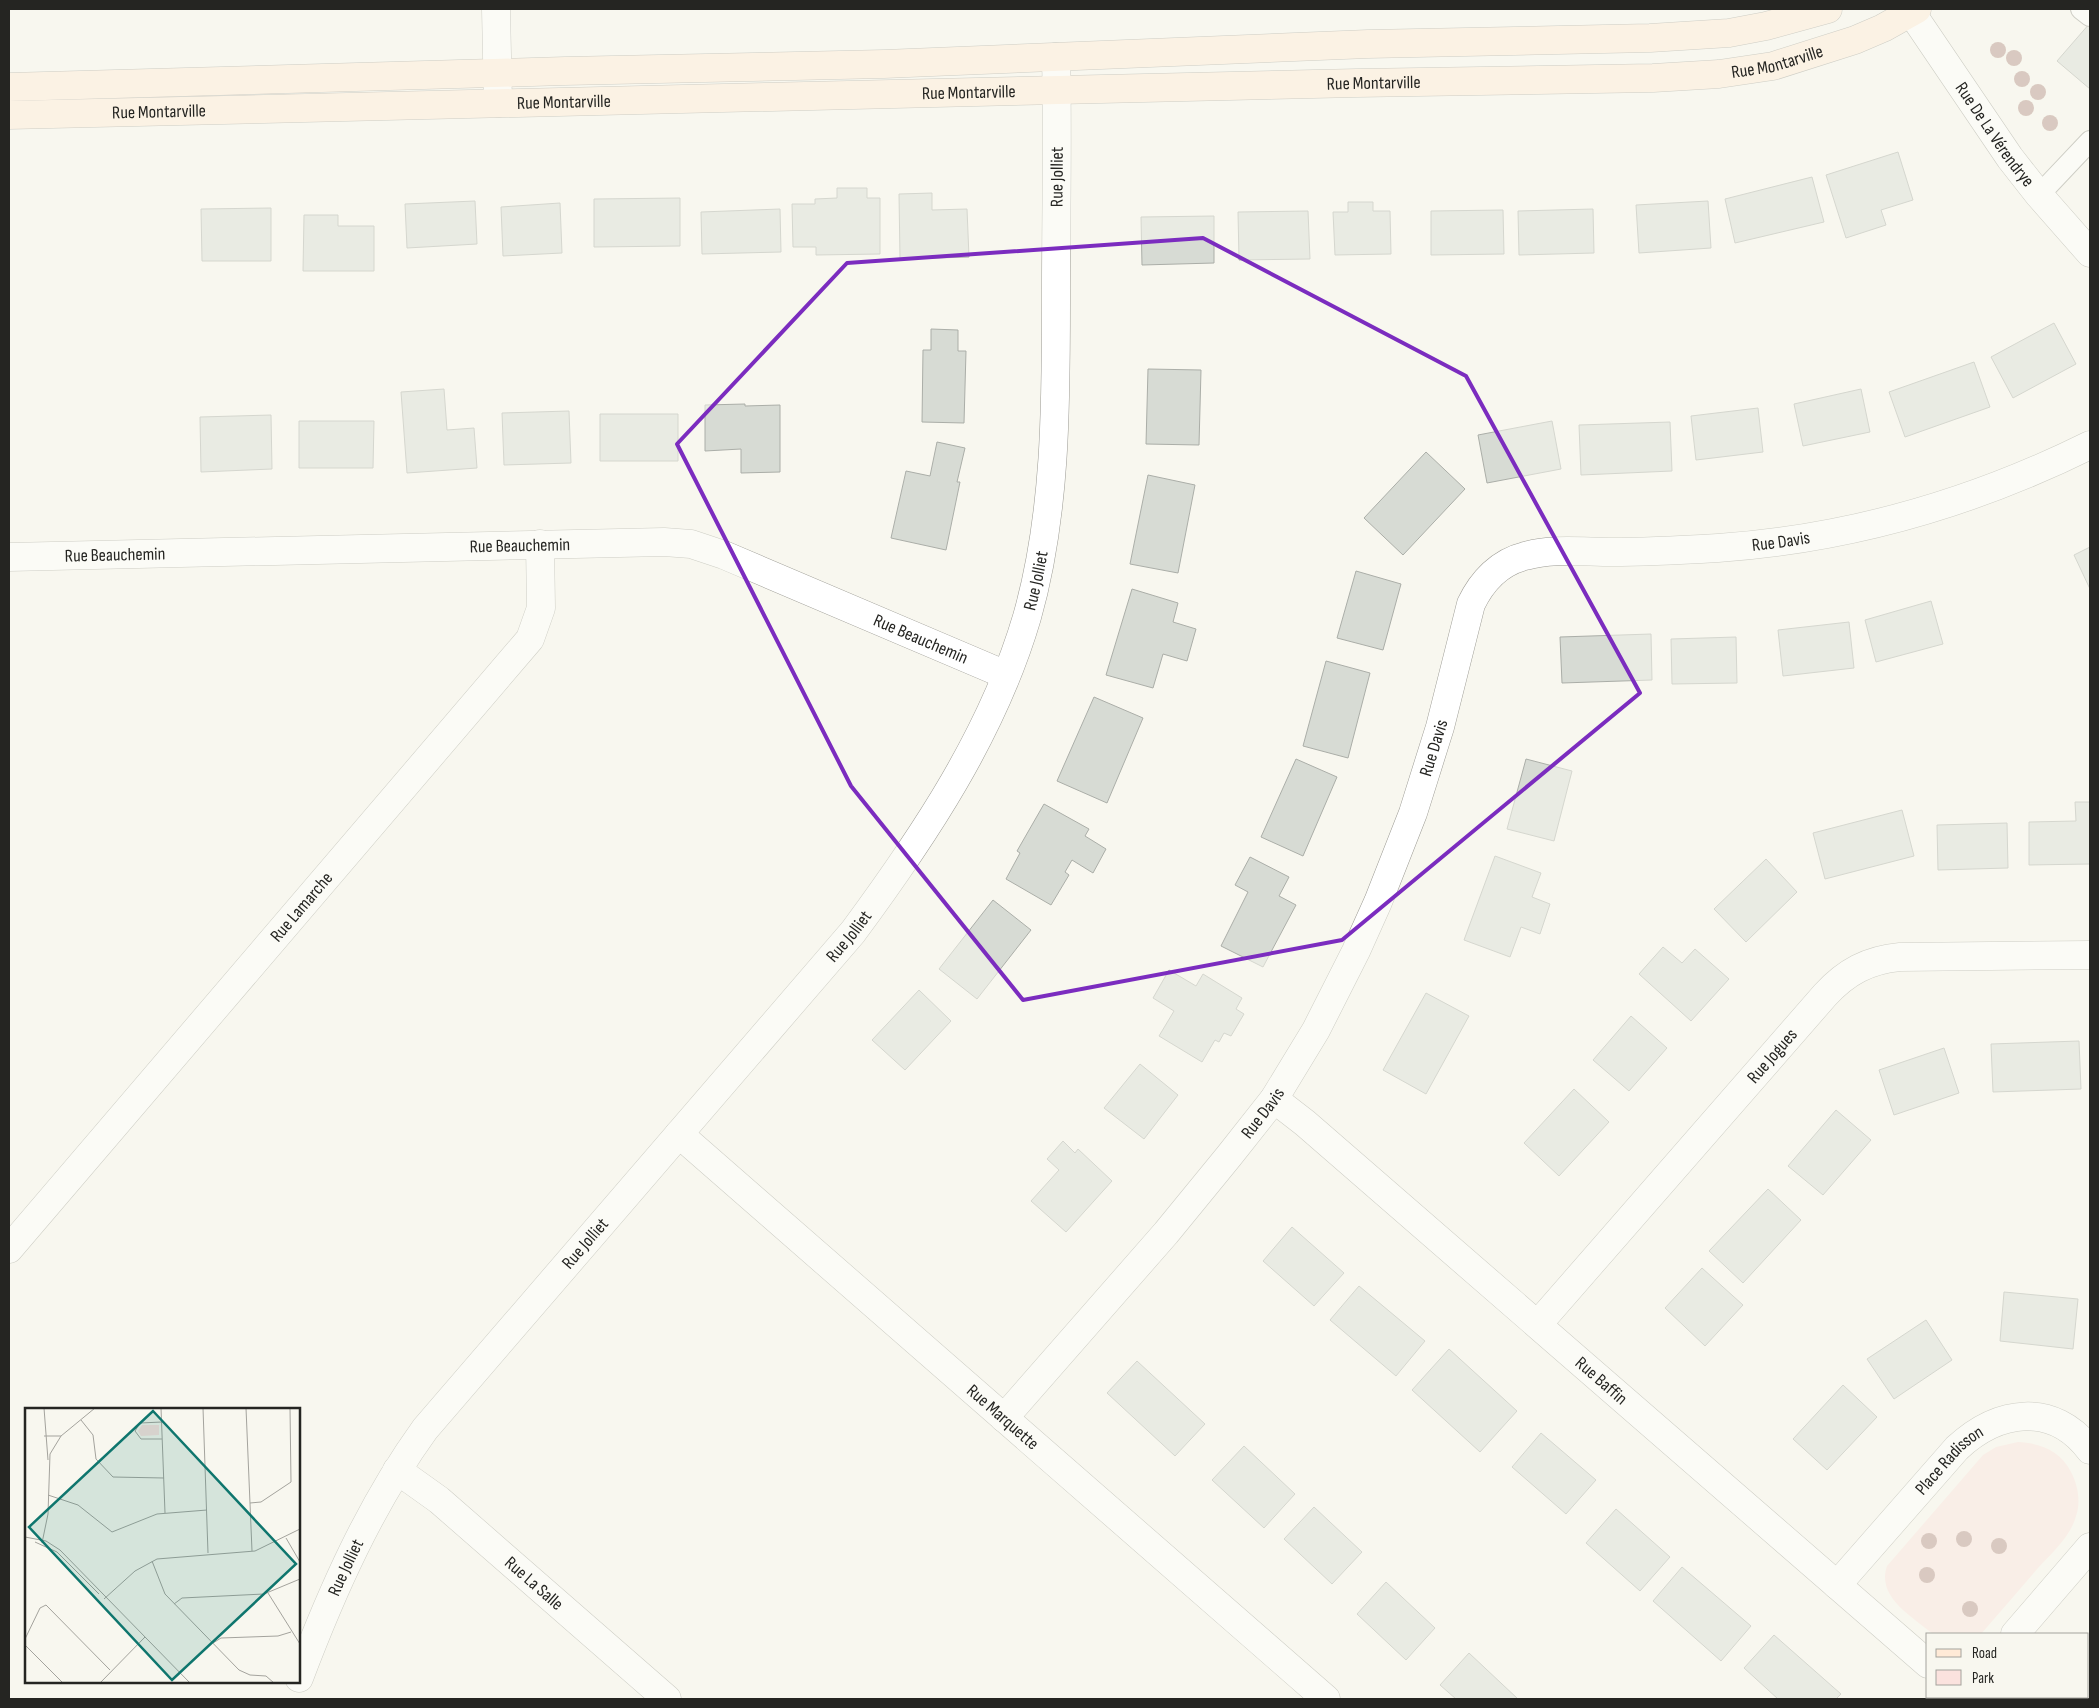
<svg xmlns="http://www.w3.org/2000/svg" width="2099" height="1708" viewBox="0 0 2099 1708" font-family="'Sofia Sans Condensed',sans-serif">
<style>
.green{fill:#fbe2de}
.building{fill:#d7dbd4;stroke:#abaea8}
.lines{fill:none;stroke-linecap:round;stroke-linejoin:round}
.lane-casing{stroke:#9c9b94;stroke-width:22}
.street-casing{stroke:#9c9b94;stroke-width:29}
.secondary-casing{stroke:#9c9b94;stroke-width:29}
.lane{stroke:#fff;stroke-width:20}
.street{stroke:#fff;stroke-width:28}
.secondary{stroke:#ffead7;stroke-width:28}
.tree{fill:#b49189}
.marked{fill:none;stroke:#7b2cbf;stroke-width:4;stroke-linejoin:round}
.labels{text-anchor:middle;stroke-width:5;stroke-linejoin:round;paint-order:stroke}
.street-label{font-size:18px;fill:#252522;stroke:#f8f7ef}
.inset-road{fill:none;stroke:#a4a39d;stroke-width:1}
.view{fill:#0f766e;fill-opacity:0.15;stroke:#0f766e;stroke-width:2.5}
.inset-edge{fill:none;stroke:#252522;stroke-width:2.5}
</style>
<rect width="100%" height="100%" fill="#f8f7ef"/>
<path class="green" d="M 2018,1442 C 2040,1443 2061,1451 2071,1472 C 2078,1485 2081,1502 2076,1516 C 2071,1536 2052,1553 2038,1568 C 2019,1590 2000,1612 1981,1634 L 1933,1634 C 1913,1617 1876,1597 1887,1566 L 1983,1455 L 1996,1447 Z"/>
<path class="building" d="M 2090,23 L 2090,89 L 2057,61 Z
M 1898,152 L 1913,200 L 1881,210 L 1886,225 L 1846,238 L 1826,175 Z
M 1812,177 L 1824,222 L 1735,243 L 1725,199 Z
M 837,188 L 867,188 L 867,198 L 880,198 L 880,254 L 816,255 L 816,247 L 793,247 L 792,204 L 815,204 L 815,199 L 837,198 Z
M 932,193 L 932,210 L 967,209 L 969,257 L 900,259 L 899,194 Z
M 680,198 L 680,246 L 594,247 L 594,199 Z
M 475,201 L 477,244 L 407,248 L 405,204 Z
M 1708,201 L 1711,248 L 1639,253 L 1636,205 Z
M 1348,202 L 1373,202 L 1373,211 L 1390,211 L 1391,254 L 1335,255 L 1333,212 L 1348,212 Z
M 560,203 L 562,253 L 503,256 L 501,207 Z
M 271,208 L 271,261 L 202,261 L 201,209 Z
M 780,209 L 781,252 L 702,254 L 701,212 Z
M 1593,209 L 1594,253 L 1519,255 L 1518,211 Z
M 1503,210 L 1504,254 L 1431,255 L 1431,211 Z
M 1308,211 L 1310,259 L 1239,260 L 1238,212 Z
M 304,215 L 338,215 L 338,226 L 374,226 L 374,271 L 303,271 Z
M 1214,216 L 1214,263 L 1142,265 L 1141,217 Z
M 2054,323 L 2076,364 L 2013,398 L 1991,357 Z
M 931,329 L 958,330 L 958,351 L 966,351 L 964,423 L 922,422 L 923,350 L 931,350 Z
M 1974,362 L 1990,407 L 1905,437 L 1889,392 Z
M 1148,369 L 1201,370 L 1199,445 L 1146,444 Z
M 444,389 L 447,430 L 474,428 L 477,468 L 407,473 L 401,392 Z
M 1861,389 L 1870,432 L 1803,446 L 1794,404 Z
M 745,404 L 745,406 L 780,405 L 780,472 L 741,473 L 741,449 L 705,451 L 705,405 Z
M 1758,408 L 1763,452 L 1696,460 L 1691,416 Z
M 569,411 L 571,463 L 504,465 L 502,413 Z
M 600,414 L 678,414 L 678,461 L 600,461 Z
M 271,415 L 272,469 L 201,472 L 200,417 Z
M 299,421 L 374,421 L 373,468 L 299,468 Z
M 1552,421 L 1561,469 L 1487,483 L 1478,435 Z
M 1670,422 L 1672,471 L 1581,475 L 1579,425 Z
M 937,442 L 965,448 L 957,482 L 960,482 L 946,550 L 891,538 L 906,471 L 930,476 Z
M 1426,452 L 1465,489 L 1403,555 L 1364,518 Z
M 1148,475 L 1195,485 L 1178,573 L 1130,564 Z
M 2090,547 L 2090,589 L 2074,555 Z
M 1356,571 L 1401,584 L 1383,650 L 1337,638 Z
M 1132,589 L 1178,603 L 1173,622 L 1196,629 L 1187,661 L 1163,654 L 1153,688 L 1106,675 Z
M 1931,601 L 1943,644 L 1876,662 L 1865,620 Z
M 1849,622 L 1854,668 L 1783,676 L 1778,630 Z
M 1651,634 L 1652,680 L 1562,683 L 1560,637 Z
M 1736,637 L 1737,683 L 1672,684 L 1671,639 Z
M 1326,661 L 1370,673 L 1348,758 L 1303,746 Z
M 1094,697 L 1143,718 L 1107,803 L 1057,781 Z
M 1296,759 L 1337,777 L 1303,856 L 1261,837 Z
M 1526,759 L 1572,771 L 1554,841 L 1507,829 Z
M 2075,802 L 2090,802 L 2090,864 L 2029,865 L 2029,822 L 2076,821 Z
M 1044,804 L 1089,829 L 1085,836 L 1106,849 L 1093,873 L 1072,860 L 1065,872 L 1069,875 L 1051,905 L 1006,879 L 1020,853 L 1017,851 Z
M 1902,810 L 1914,856 L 1825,879 L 1813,833 Z
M 2007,823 L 2008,868 L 1938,870 L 1937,825 Z
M 1495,856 L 1541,873 L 1532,897 L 1550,904 L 1540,934 L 1521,927 L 1510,957 L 1464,940 Z
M 1250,857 L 1289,877 L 1279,896 L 1296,905 L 1263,967 L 1221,946 L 1248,892 L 1235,885 Z
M 1766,859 L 1797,892 L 1746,942 L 1714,909 Z
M 993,900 L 1031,930 L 977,999 L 939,969 Z
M 1663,947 L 1682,963 L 1695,949 L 1729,979 L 1691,1021 L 1639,974 Z
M 1169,970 L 1196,986 L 1203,974 L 1242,998 L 1236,1009 L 1244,1014 L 1231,1036 L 1224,1033 L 1219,1042 L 1215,1040 L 1202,1062 L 1159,1036 L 1174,1011 L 1153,998 Z
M 919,990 L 951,1021 L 905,1070 L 872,1040 Z
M 1426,993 L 1469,1016 L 1426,1094 L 1383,1070 Z
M 1631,1016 L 1667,1048 L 1629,1091 L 1593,1060 Z
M 2079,1041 L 2081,1089 L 1993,1092 L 1991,1044 Z
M 1944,1048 L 1959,1093 L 1894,1115 L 1879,1070 Z
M 1140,1064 L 1178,1095 L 1144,1139 L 1104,1108 Z
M 1574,1089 L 1609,1122 L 1559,1176 L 1524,1143 Z
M 1836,1110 L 1871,1140 L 1823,1195 L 1788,1166 Z
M 1063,1141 L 1075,1153 L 1078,1149 L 1112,1181 L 1066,1232 L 1031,1201 L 1059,1170 L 1047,1159 Z
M 1768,1189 L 1801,1220 L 1743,1283 L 1709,1251 Z
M 1292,1227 L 1344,1273 L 1314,1306 L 1263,1261 Z
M 1702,1268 L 1743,1305 L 1705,1346 L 1665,1308 Z
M 1359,1286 L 1425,1341 L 1396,1376 L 1330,1320 Z
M 2004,1292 L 2078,1299 L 2073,1349 L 2000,1341 Z
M 1926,1320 L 1952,1360 L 1894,1399 L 1867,1359 Z
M 1449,1349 L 1517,1411 L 1480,1452 L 1412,1390 Z
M 1137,1361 L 1205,1424 L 1175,1456 L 1107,1393 Z
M 1843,1385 L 1877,1417 L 1827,1470 L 1793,1439 Z
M 1541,1433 L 1596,1480 L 1566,1514 L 1512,1467 Z
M 1244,1446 L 1295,1494 L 1264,1528 L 1212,1480 Z
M 1314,1507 L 1362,1552 L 1332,1584 L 1284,1539 Z
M 1616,1509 L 1670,1557 L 1640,1591 L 1586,1543 Z
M 1682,1567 L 1751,1626 L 1721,1661 L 1653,1601 Z
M 1386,1582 L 1435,1628 L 1406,1660 L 1357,1614 Z
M 1774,1635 L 1841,1694 L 1836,1699 L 1778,1699 L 1744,1668 Z
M 1469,1653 L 1518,1699 L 1456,1699 L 1440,1685 Z"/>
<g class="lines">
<defs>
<path id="lane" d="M 2081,9 L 2090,16
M 2039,195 L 2090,141"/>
<g id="street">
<path d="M 496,9 L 498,103"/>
<path id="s1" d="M 1909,9 L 2010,158 L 2039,195 L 2090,253"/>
<path id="s2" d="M 9,557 L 664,542 L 691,544 L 724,555 L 1006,675"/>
<path id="s3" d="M 1274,1099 L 1305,1123 L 1928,1664"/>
<path id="s4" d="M 679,1134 L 1326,1699"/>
<path id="s5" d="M 9,1249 L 530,639 L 541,608 L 540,544"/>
<path id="s6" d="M 1538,1324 L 1825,995 C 1846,972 1868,960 1900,957 L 2090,955"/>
<path id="s7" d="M 1004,1418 L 1166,1233 L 1229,1156 L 1274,1099 L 1316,1030 L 1356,951 L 1378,902 L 1413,813 L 1440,727 L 1471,604 C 1482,581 1500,562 1525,556 C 1552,548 1584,552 1612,552 C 1647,552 1683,550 1718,548 C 1848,539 1973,503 2090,445"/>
<path id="s8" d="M 397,1470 L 439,1500 L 667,1699"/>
<path id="s9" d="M 1837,1585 L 1957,1448 C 1998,1410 2053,1401 2090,1450"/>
<path d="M 2015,1634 L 2090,1547"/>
<path id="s10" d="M 299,1678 C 332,1591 370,1505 425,1429 L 853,932 C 924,836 993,733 1027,617 C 1057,512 1056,398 1056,289 C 1056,212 1058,135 1056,57"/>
<path d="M 1965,1697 L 1968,1699"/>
</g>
<g id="secondary">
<path d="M 9,87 L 565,71 L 884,64 L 1368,44 L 1650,38 L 1729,33 L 1766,26 L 1828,9"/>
<path id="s11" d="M 9,115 L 1357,83 L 1653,78 L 1719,74 L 1773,66 L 1855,40 L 1883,28 L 1917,9"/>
</g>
</defs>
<use href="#lane" class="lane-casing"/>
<use href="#street" class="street-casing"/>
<use href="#secondary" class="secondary-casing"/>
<use href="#lane" class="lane"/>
<use href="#street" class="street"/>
<use href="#secondary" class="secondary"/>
</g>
<g class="tree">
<circle cx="1998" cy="50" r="8"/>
<circle cx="2014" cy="58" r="8"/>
<circle cx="2022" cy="79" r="8"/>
<circle cx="2038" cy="92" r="8"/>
<circle cx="2026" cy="108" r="8"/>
<circle cx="2050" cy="123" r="8"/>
<circle cx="1964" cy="1539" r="8"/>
<circle cx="1929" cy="1541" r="8"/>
<circle cx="1999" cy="1546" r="8"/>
<circle cx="1927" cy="1575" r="8"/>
<circle cx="1970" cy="1609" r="8"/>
</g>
<path d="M0 0H2099V1708H0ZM 1203,238 L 1466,376 L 1640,693 L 1342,940 L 1023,1000 L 851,786 L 677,444 L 847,263 Z" fill="#f8f7ef" fill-opacity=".55" fill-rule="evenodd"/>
<path class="marked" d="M 1203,238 L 1466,376 L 1640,693 L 1342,940 L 1023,1000 L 851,786 L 677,444 L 847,263 Z"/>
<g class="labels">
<g class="street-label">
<text dy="6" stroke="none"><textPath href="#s11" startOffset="1770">Rue Montarville</textPath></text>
<text dy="6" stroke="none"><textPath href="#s11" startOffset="1365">Rue Montarville</textPath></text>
<text dy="6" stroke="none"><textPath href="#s11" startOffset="960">Rue Montarville</textPath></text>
<text dy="6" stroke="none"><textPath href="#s11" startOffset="555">Rue Montarville</textPath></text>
<text dy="6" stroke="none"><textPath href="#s11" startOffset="150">Rue Montarville</textPath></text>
<text dy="6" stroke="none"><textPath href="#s1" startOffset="152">Rue De La Vérendrye</textPath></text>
<text dy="6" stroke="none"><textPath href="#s10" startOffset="1740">Rue Jolliet</textPath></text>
<text dy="6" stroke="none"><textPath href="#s7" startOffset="1285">Rue Davis</textPath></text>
<text dy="6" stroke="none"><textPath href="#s2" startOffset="511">Rue Beauchemin</textPath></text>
<text dy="6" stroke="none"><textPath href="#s2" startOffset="106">Rue Beauchemin</textPath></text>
<text dy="6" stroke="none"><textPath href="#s10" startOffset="1335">Rue Jolliet</textPath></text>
<text dy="6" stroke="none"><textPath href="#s2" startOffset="931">Rue Beauchemin</textPath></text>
<text dy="6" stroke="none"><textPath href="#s7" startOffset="805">Rue Davis</textPath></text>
<text dy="6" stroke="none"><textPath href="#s5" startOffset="450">Rue Lamarche</textPath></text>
<text dy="6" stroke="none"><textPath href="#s10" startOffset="930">Rue Jolliet</textPath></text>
<text dy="6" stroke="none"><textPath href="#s6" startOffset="356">Rue Jogues</textPath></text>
<text dy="6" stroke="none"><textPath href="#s7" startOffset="400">Rue Davis</textPath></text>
<text dy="6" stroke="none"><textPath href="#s10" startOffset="525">Rue Jolliet</textPath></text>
<text dy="6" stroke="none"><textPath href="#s3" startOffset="432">Rue Baffin</textPath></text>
<text dy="6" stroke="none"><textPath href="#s4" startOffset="430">Rue Marquette</textPath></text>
<text dy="6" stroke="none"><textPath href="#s9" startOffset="168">Place Radisson</textPath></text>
<text dy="6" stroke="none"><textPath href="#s10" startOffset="120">Rue Jolliet</textPath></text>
<text dy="6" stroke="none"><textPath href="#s8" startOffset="178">Rue La Salle</textPath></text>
</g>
</g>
<g transform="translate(25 1408)">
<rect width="275" height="275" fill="#f8f7ef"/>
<path d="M 117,17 L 134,17 L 134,27 L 116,28 L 113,23 Z" fill="#fbe2de"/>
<path class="inset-road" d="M 19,0 L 23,52M 136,0 L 140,105M 178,0 L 183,145M 221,0 L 227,143M 56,12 L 68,27 L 71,51 L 88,69 L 139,70M 137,14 L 115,15 L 110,23 L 116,31 L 137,31M 19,28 L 36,28M 23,87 L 53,97 L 87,124 L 132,106 L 182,102M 225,95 L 236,94 L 266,74 L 265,0M 0,129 L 21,133 L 35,142 L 165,275M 261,130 L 275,154M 10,134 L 32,144 L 74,186M 17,135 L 23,106 L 25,46 L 36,28 L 70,0M 127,153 L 140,186 L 214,262 L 225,267 L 241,268 L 249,275M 243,185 L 275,236M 79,191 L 110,163 L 132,151 L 230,143 L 275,121M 149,196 L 157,190 L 239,186 L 275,171M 0,231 L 15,200 L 21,197 L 85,262M 188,235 L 196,230 L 253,228 L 266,224M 0,237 L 38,275M 75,275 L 120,229"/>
<path class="view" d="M 128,3 L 271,156 L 147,272 L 4,119 Z"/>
<rect width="275" height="275" class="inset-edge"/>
</g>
<rect width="2099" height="1708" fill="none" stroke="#252522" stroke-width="20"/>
<rect x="1926" y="1633" width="162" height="65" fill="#f8f7ef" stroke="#a4a39d"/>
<rect x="1936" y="1649" width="25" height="8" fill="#ffead7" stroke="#a4a39d"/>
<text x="1972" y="1658" font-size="15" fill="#252522">Road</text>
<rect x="1936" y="1670" width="25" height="15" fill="#fbe2de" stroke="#a4a39d"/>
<text x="1972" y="1683" font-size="15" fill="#252522">Park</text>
</svg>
